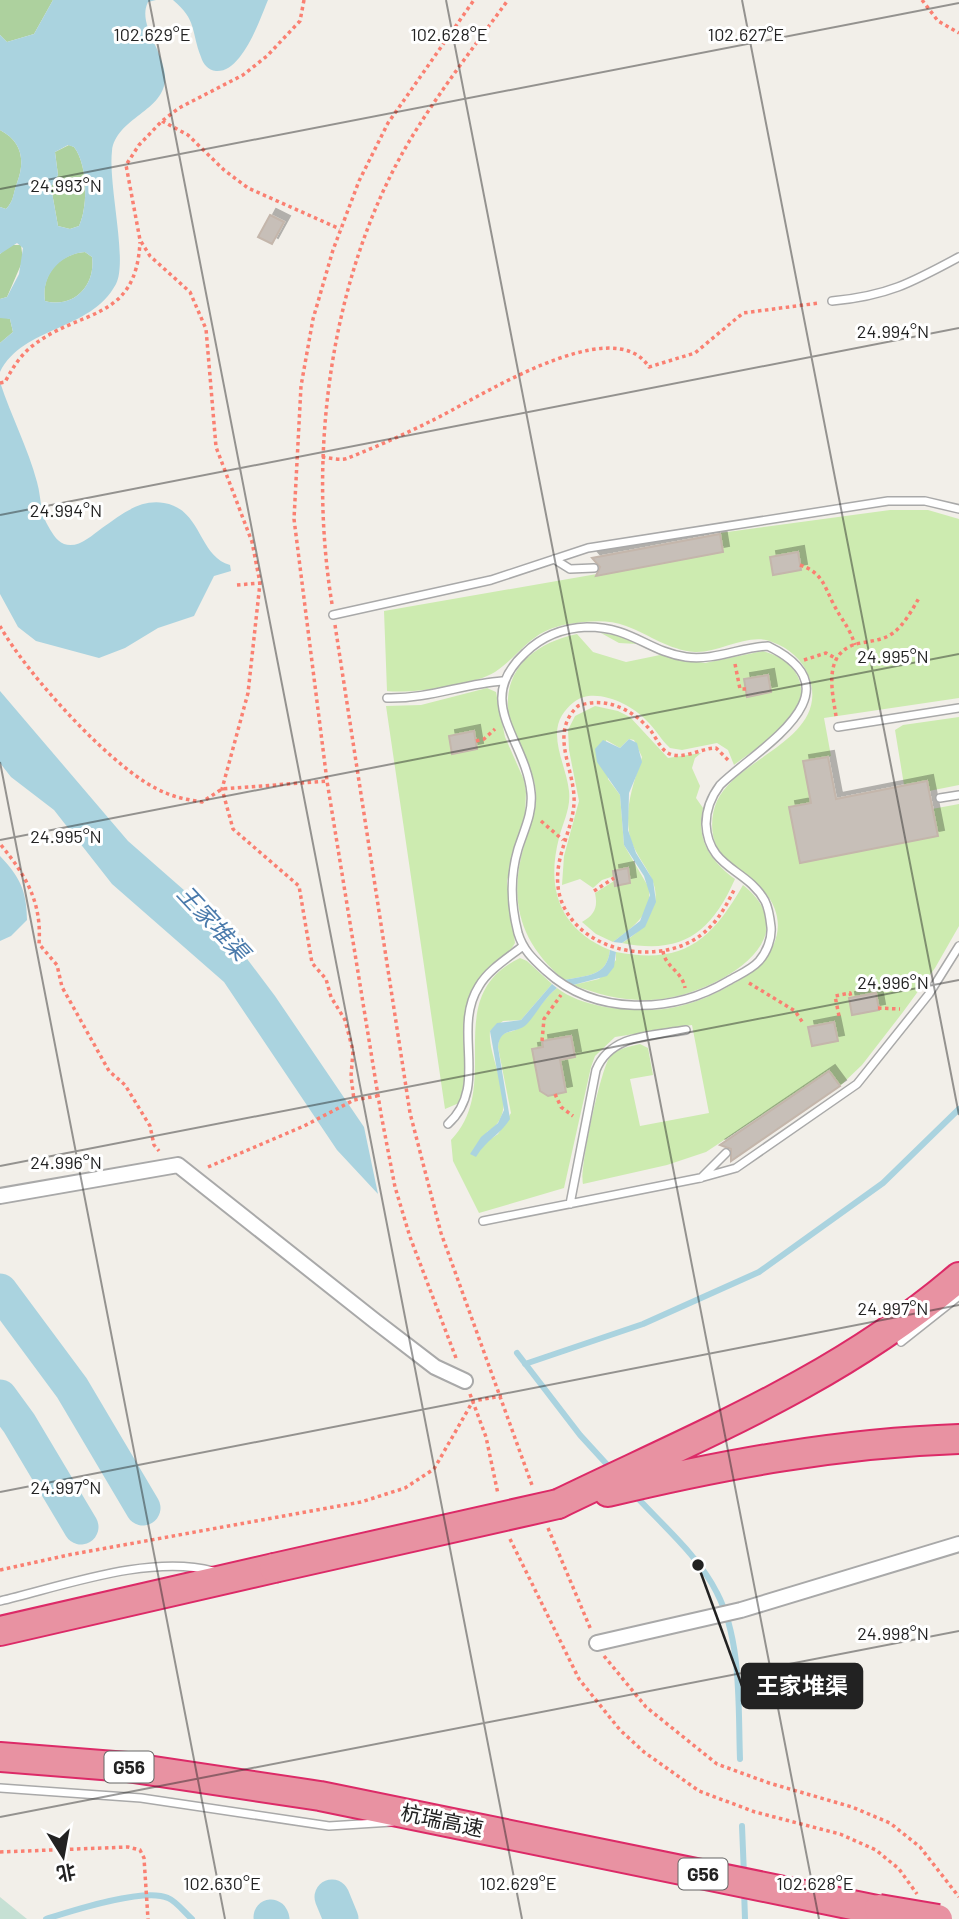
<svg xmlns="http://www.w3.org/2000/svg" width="959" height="1919" viewBox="0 0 959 1919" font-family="Barlow,'Noto Sans SC',sans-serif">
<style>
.grass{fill:#cdebb0}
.forest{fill:#add19e}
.wetland{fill:#c6e0d4}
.water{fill:#aad3df;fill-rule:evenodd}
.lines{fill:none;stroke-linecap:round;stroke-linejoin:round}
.stream{stroke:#aad3df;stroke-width:6}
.river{stroke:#aad3df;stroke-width:35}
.building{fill:#c7bfb8;stroke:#c4b6ab;stroke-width:2;filter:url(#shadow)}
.lane-casing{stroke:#a9a9a9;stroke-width:10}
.street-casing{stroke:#a9a9a9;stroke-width:18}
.highway-casing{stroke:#dc2a67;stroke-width:32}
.path{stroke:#fa8072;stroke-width:3.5;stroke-dasharray:3.5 3.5;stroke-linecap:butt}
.lane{stroke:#fff;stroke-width:7}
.street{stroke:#fff;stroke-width:14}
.highway{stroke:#e892a2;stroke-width:28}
.highway-bridge-casing{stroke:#dc2a67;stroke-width:32;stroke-linecap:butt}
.highway-bridge{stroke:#e892a2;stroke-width:28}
.ticks{fill:none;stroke:#222;stroke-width:2;stroke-opacity:0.45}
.labels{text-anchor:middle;stroke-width:6;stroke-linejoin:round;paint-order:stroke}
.shield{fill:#fff;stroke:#646464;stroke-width:2}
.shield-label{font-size:19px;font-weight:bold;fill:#222}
.street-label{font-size:21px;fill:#222;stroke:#fff}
.water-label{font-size:23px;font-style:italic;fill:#4a7aab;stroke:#fff}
.ticks-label{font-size:18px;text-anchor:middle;fill:#222;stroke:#fff;stroke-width:6;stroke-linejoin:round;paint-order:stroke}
.leader{fill:none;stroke:#222;stroke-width:2.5}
.callout-dot{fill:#222;stroke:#fff;stroke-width:2.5}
.callout{fill:#222;stroke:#222;stroke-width:2.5}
.callout-label{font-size:23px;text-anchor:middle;font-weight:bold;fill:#fff}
</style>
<defs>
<filter id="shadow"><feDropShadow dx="6" dy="-6" stdDeviation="0" flood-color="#0004"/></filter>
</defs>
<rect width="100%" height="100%" fill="#f2efe9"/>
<path class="grass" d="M 890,510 L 928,510 L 959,519 L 959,698 L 824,718 L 831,756 L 804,761 L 811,803 L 789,807 L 801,863 L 938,836 L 932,809 L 959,804 L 959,926 L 935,968 L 903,1012 L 862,1065 L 840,1086 L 829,1071 L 706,1152 L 667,1165 L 583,1184 C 579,1170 601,1067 610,1057 C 618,1048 629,1047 640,1044 L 648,1048 L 653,1075 L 630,1079 L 640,1126 L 709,1113 L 692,1025 L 615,1037 L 595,1056 L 591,1067 L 564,1188 L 479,1213 L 453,1161 L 451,1140 C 505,1084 438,997 520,958 L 527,961 L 552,984 L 521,1020 L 503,1021 L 490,1031 C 487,1062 524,1111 487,1132 L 485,1143 L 498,1134 L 511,1113 L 498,1047 C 499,1028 511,1035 521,1027 C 535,1016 543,999 557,988 C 582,1007 619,1010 649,1010 C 683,1009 709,998 738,981 C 772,962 794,925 763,890 C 750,875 727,865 717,847 C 710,834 711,814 717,801 C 737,757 831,739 809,677 C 803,660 789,648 772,642 C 749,632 720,653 695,652 C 669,650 650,635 626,626 C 608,619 588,621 569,624 C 530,630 523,653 495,672 C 475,685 412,694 387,691 L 384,611 L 723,552 L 720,533 Z
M 601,633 L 620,636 L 638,644 L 619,643 Z
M 577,634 L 593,652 L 626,662 L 660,655 L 705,663 L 763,651 C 777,655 791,662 798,677 C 815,715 759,745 734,765 L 728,750 L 717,743 L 682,750 L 670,748 C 661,740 655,728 646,720 C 631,704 594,686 574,702 C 564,710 557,720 557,734 C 557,753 567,772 569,791 C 571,808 563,822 559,838 C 546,888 559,929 610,950 C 607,977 587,975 564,980 C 520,943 508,901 524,846 C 529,828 537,812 536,794 C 535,772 522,754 514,734 C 494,680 525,645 577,634 Z
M 487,688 L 496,692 L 505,737 L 524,780 L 526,792 L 525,815 L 507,881 L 515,943 C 504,963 478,971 469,996 C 457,1031 474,1069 459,1103 L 445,1109 L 386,706 L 421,705 Z
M 595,706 L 618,711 L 630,717 L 668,758 L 701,753 L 695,758 L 692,768 L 700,786 L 696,798 L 703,808 C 696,840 710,860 735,879 C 711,933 682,955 622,943 C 637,934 643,927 651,912 C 668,881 633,861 629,832 C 625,805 634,782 642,757 L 634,740 L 629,739 L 620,748 L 606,740 L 608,779 L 620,795 L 624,845 L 649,888 C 652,916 632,927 613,942 L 596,934 L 582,922 C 595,915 598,907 595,893 L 614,881 L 616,885 L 630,883 L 627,868 L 613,871 L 614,876 L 602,880 L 593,888 L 580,879 L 562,885 L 564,856 L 579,801 L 569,750 L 568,730 L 575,716 Z
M 959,717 L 959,785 L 929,791 L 927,781 L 904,785 L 895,730 L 903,725 Z
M 743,885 C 812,941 714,992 663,999 C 631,1003 602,996 573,985 L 599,979 L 616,960 L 616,952 C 683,965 711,941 743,885 Z"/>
<path class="forest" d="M 0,0 L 53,0 L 34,34 L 7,42 L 0,35 Z
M 0,130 C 23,142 25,162 17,183 C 13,194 14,201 6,209 L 0,207 Z
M 69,145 L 74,147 C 88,165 88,207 79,226 L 70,229 L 58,226 L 51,187 L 58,175 L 55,152 Z
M 10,245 L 21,245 L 23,260 L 7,297 L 0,299 L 0,254 Z
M 85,252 L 92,257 C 96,286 73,309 45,301 C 41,275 59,254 85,252 Z
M 4,317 L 10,319 L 13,332 L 0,343 L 0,318 Z"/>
<path class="wetland" d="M 0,1897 L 27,1919 L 0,1919 Z"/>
<path class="water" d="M 53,0 L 156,0 L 148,2 C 137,24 163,49 165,76 C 167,111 116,117 112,151 C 108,185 128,261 116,284 C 90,332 24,325 0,372 L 0,343 L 13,332 L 10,319 L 0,318 L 0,299 L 7,297 L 19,274 L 23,248 L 17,243 L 0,254 L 0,207 L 6,209 C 14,201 13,193 17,183 C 25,162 23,142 0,130 L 0,35 L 7,42 L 34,34 ZM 68,145 L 74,147 C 88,165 88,207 79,226 L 70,229 L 58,226 L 51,187 L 58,175 L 55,152 ZM 85,252 L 92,257 C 96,286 73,309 45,301 C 41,276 60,254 85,252 Z
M 173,0 L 268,0 C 260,19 242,73 216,71 C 208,70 203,64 201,57 C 191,31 197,20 173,0 Z
M 0,382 C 11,416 28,448 37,482 C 41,495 40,512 47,524 C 51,531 56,541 64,544 C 78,549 91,536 102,528 C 121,515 139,499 164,503 C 202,509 198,556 230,565 L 231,571 L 214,576 L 194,616 L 158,628 L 125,648 L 99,658 L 36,641 L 18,627 L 0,594 Z
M 0,691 L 128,841 L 217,919 L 275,996 L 364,1127 L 378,1194 L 337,1150 L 224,982 L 112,884 L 54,810 L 11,777 L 0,763 Z
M 629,739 L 637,743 L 642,762 L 629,793 L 628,830 L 636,853 L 653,880 L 656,902 L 645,927 L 622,943 L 613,942 L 640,921 L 650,895 L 644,876 L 624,845 L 620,795 L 597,762 L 595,749 L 603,740 L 620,748 Z
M 0,856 C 19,876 27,890 27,920 L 11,936 L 0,941 Z
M 610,950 L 616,952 L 614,967 L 607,976 L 573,985 L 564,980 C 587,975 607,977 610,950 Z
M 552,984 L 557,988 C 544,998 538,1012 527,1024 C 516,1035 500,1026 498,1047 L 510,1119 C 499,1136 488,1138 476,1157 L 470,1154 L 481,1137 L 498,1123 L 504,1110 L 490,1031 L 497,1023 L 521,1020 Z"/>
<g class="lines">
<path class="stream" d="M 517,1353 L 580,1435 L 612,1470
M 525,1364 L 643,1324 L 759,1272 L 883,1183 L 959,1109
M 633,1493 C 661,1524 699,1556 717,1593 C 742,1641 738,1706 740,1759
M 742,1826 L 744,1875
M 744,1889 L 745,1919
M 46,1919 C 71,1911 144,1887 168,1898 C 176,1901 185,1913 192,1919"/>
<path class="river" d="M 0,1291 L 72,1388 L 143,1508
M 0,1397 L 19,1423 L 81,1527
M 332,1897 L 341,1919
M 271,1917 L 272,1919"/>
</g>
<path class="building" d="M 270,215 L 284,222 L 272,244 L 258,237 Z
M 720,534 L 723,552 L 596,576 L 600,567 L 592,558 Z
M 798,552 L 801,570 L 773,575 L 770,557 Z
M 768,675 L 771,692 L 747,697 L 744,679 Z
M 474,731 L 477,749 L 452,754 L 449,736 Z
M 828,757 L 836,799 L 927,781 L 938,836 L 800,863 L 789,807 L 811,803 L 803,761 Z
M 628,868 L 630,883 L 615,886 L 613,871 Z
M 876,993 L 879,1010 L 852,1015 L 849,998 Z
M 834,1022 L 838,1041 L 812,1046 L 808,1027 Z
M 571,1036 L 575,1057 L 560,1060 L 566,1092 L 548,1096 L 540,1091 L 532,1049 L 543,1047 L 542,1041 Z
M 829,1071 L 840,1086 L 731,1161 L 731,1149 L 720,1145 Z"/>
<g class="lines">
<defs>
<path id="lane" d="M 832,301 C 887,296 911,283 959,257
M 554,559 L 570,569 L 594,568
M 333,615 L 491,580 L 588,548 L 888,501 L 925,501 L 959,509
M 587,627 C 632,627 647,651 686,657 C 714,661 741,647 768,646 C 862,692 758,748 720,785 C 711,797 706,809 706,824 C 708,869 747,868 765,901 C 769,909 770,918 771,927 C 772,938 767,952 759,961 C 751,970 738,975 728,981 C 672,1014 595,1016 546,971 C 533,959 523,950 518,933 C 511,906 510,876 518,849 C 524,830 533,813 531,793 C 526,739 472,702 525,653 C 542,636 563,628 587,627 Z
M 387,698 C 428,699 463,684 502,681
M 838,727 L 959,708
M 940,798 L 959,795
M 448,1124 C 490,1086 451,1030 479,986 C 488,970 509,957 523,946
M 701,1178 L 726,1153
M 570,1204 L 596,1070 C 611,1034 651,1036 686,1030
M 483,1221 L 700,1178 L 736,1168 L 857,1084 L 929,994 L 959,946
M 901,1342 L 959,1296
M 0,1601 C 63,1586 150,1554 213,1571
M 0,1788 L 141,1798 L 329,1826 L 392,1822"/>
<path id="street" d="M 0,1196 L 178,1165 L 375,1321 L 435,1367 L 465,1381
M 597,1643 L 741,1610 L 959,1544"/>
<path id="highway" d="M 608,1492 C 725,1464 839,1443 959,1439
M 558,1504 C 698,1436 839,1380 959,1277
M 0,1631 L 274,1568
M 0,1757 L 127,1767 L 320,1796 L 901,1915"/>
</defs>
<use href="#lane" class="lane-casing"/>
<use href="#street" class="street-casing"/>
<use href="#highway" class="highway-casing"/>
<path class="path" d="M 304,0 L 300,21 L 267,56 L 243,75 L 179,108 L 162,121 L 139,145 L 126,165 L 140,240 L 150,256 L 190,292 L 206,329 L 216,447 L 252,542 L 260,583 L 248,693 L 222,789 L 233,829 L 299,886 L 312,963 L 326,979 L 331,997 L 345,1020 L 353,1051 L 351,1076 L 354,1100
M 922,0 L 938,21 L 959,33
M 162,121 L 188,135 L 224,170 L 248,188 L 340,229
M 0,383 L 5,382 C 12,369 19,357 31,347 C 79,308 136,323 140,242
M 322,457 C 330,458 342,461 348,458 C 376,447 405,434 431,421 C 474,401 612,309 649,367 L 695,353 L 743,313 L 819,303
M 800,565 C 823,573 824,586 834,605 C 842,621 849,626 855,645
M 237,585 L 260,583
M 332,604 C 307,451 331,269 413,135 C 442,88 476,44 508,0
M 335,625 L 410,1113 L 441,1233 L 533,1488
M 0,626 C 25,672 117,775 166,793 C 177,798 190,800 202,802 L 222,789 L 327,781
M 804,660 L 826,653 L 837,659
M 735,664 L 740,689 L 746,689
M 836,716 C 832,690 823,654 856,644 C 869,641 882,641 893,633 C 904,625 912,610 919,598
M 476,741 L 484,739 L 495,729
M 728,760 L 716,748 C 702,748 687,758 673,755 C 662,753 657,739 651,731 C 633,709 605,696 578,706 C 550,732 572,764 574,796 C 576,830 548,861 561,900 C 580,953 659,967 701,935 C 718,922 726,906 735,888
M 541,821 L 563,840
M 1,845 C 26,876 42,902 39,944 L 57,965 L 62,987 L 109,1071 L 125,1085 L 150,1126 L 154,1145 L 159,1151
M 594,891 L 614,878
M 663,951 C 665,967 682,971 685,988
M 749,983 L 795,1011 L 803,1023
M 878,1008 L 900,1009
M 839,1016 L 835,996 L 850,993 L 851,997
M 542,1041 L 544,1019 L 561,995
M 555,1094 L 561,1107 L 573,1116
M 208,1167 L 304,1126 L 354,1100 L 377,1096
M 456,1358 L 410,1237 L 395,1187 L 381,1114 L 327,781 L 294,519 L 301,386 L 313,319 L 333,250 L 359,181 L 388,123 L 474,0
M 470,1394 L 486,1437 L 498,1494
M 548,1528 L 591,1630
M 510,1539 L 579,1679 L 620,1730 L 644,1752 L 699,1791 L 755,1812 L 840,1834 L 876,1850 L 899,1869 L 917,1894
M 0,1570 L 68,1555 L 361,1502 L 405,1488 L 434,1469 L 473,1401 L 502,1396
M 604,1656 L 646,1707 L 717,1764 L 769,1783 L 852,1807 L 890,1823 L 920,1847 L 959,1897
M 0,1852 L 128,1847 L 140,1850 L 144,1858 L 148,1919"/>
<use href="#lane" class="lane"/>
<use href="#street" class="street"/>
<use href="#highway" class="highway"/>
<defs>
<path id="highway-bridge" d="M 274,1568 L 558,1504
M 879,1909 L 938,1919"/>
</defs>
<use href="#highway-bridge" class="highway-bridge-casing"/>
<use href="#highway-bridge" class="highway-bridge"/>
</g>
<path class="ticks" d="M 149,0 L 522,1919M 446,0 L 819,1919M 742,0 L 959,1115M 0,189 L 959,3M 0,515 L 959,328M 0,762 L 225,1919M 0,840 L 959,654M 0,1166 L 959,980M 0,1492 L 959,1305M 0,1817 L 959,1631"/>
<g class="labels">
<g class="shield">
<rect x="104.5" y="1751.5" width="49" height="31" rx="5"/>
<rect x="678.5" y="1858.5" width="49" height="31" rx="5"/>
</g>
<g class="shield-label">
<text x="129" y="1774">G56</text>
<text x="703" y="1881">G56</text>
</g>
<g class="street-label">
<text transform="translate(442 1821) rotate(12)" y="7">杭瑞高速</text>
</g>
<g class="water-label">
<text transform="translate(213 923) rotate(47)" y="8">王家堆渠</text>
</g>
</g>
<g class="ticks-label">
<text x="152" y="41">102.629°E</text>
<text x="449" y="41">102.628°E</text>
<text x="746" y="41">102.627°E</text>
<text x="66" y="192">24.993°N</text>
<text x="893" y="338">24.994°N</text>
<text x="66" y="517">24.994°N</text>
<text x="893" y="663">24.995°N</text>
<text x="66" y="843">24.995°N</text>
<text x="893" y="989">24.996°N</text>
<text x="66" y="1169">24.996°N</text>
<text x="893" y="1315">24.997°N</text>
<text x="66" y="1494">24.997°N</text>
<text x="893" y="1640">24.998°N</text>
<text x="222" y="1890">102.630°E</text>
<text x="518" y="1890">102.629°E</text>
<text x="815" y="1890">102.628°E</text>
</g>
<path class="leader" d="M698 1565L742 1686"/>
<circle class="callout-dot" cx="698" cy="1565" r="7"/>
<rect class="callout" x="742" y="1664" width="120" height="44" rx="7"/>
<g class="callout-label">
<text x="802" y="1694">王家堆渠</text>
</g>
<g transform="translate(63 1856) rotate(169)" stroke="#ffffff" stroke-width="5" paint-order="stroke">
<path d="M0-5L12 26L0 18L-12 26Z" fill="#222222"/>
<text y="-10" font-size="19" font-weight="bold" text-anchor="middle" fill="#222222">北</text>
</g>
</svg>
